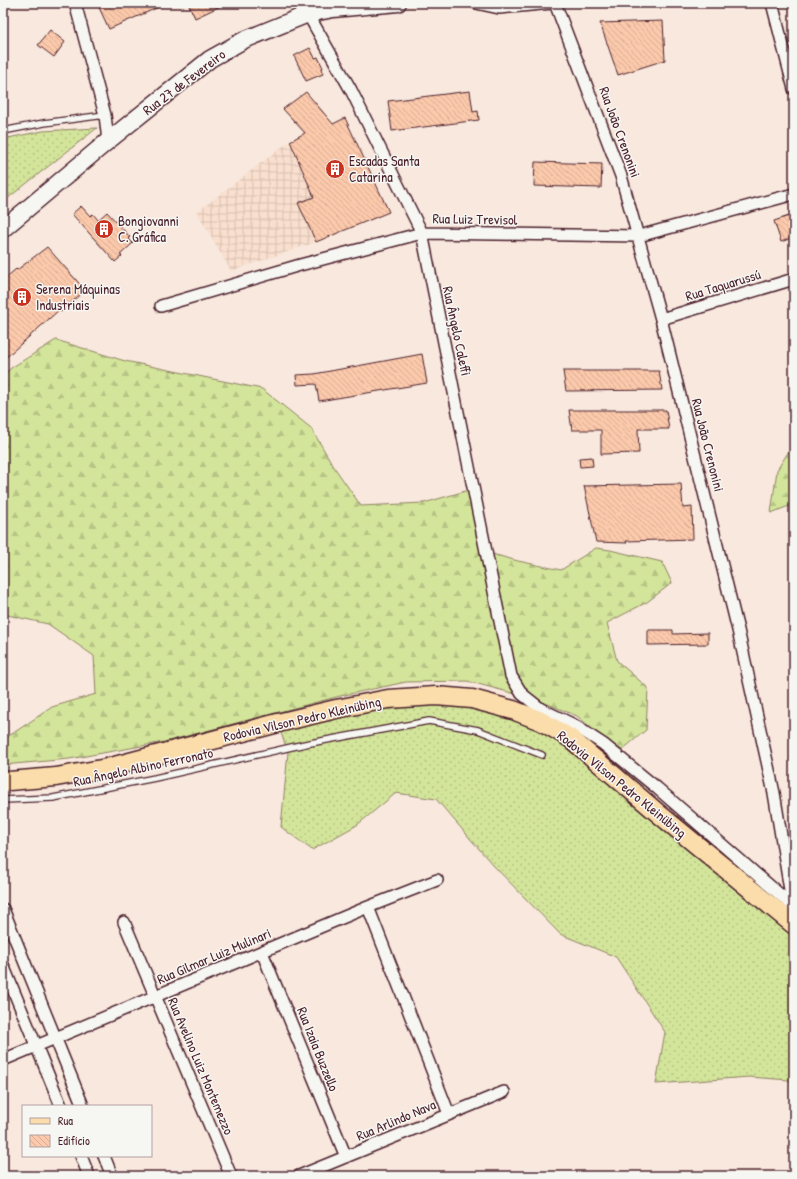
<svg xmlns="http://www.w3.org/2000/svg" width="797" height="1179" viewBox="0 0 797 1179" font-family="'Patrick Hand',sans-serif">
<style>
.industrial{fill:url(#industrial-grid)}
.grass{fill:url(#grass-dots);stroke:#8e8262}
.forest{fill:url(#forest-firs);stroke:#8e8262}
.building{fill:url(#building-back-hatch);stroke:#4a1f2b}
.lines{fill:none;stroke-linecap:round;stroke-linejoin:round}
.service-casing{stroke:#4a1f2b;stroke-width:8}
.minor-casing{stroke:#4a1f2b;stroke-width:14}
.secondary-casing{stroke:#4a1f2b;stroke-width:19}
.primary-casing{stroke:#4a1f2b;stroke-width:21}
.service{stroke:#f6f6f2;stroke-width:5.5}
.minor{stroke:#f6f6f2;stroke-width:11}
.secondary{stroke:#f6f6f2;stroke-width:16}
.primary{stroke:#fbddab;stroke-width:18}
.labels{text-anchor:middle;stroke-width:3;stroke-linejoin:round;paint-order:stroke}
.street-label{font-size:14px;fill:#4a1f2b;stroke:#f6f6f2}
.poi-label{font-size:14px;fill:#4a1f2b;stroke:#f6f6f2;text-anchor:start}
</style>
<defs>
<pattern id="industrial-grid" width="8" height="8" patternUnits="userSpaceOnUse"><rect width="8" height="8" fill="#f9dfce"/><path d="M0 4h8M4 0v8" fill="none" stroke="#d7bfb1"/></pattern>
<pattern id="grass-dots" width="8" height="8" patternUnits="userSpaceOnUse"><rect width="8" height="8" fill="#d3e59a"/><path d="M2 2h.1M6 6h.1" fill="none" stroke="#b7c485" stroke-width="1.8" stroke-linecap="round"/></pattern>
<pattern id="forest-firs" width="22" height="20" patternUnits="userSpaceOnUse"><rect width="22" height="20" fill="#d3e59a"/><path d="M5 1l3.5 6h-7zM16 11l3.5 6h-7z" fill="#b7c485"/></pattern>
<pattern id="building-back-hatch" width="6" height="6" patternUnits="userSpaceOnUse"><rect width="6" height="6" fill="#fbc9ab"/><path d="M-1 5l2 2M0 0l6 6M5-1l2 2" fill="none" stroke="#d9ac93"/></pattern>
</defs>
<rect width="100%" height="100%" fill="#f8e8dd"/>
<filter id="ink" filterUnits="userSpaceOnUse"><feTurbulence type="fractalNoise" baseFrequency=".025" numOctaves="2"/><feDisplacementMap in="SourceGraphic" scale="8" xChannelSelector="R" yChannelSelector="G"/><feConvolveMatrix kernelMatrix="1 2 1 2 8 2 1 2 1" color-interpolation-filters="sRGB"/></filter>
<g filter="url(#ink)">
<path class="industrial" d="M 290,141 L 314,197 L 298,203 L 316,242 L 231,271 L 197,212 Z"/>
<path class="grass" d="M 97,128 L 3,202 L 3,139 L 43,131 Z
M 421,704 C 452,705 483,707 513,717 C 531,724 547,736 564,746 L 794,935 L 794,1086 L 789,1080 L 749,1077 L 656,1084 L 665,1032 L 616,957 L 560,934 L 492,864 L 436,799 L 396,793 L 357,825 L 312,850 L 281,827 L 288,752 L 280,730 L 385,706 Z"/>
<path class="forest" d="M 56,340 L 125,361 L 262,389 L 311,428 L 334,467 L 361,506 L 424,503 L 469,490 L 481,551 L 518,561 L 561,570 L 596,548 L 610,550 L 662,562 L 672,583 L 647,602 L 607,623 L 617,661 L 648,688 L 646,730 L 622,750 L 605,739 L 577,716 L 538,700 L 467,681 L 406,682 L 340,696 L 164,742 L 69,759 L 3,765 L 3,740 L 52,707 L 96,694 L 94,656 L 48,624 L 3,614 L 3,376 L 11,368 Z
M 794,443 L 794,504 L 771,513 L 777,470 Z"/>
<path class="building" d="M 97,3 L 168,3 L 109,29 Z
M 188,3 L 227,3 L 195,18 Z
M 663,21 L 665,60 L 618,75 L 600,23 Z
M 50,30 L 65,42 L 54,57 L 38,45 Z
M 310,48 L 315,58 L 318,57 L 323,68 L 321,69 L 323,74 L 306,81 L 294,56 Z
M 470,91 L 473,112 L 478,111 L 479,120 L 392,131 L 388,101 Z
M 306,92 L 333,124 L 345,118 L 389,212 L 316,242 L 298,203 L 314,197 L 290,141 L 305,133 L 283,109 Z
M 535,162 L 602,164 L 601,188 L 534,186 Z
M 81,206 L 90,216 L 93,214 L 98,220 L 107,212 L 130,237 L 128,238 L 133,243 L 120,255 L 122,256 L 115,262 L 72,214 Z
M 789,216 L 794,232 L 794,237 L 781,242 L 774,221 Z
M 47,247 L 85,290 L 61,312 L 59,310 L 3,360 L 3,280 L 16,269 L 17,270 Z
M 422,354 L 427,383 L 319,401 L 316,384 L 297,385 L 296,375 L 314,374 Z
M 563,371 L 659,371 L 662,390 L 566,391 Z
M 569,410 L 666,410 L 669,429 L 638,429 L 639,453 L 601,454 L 601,430 L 572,430 Z
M 592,457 L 593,466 L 580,467 L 579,458 Z
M 681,484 L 683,508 L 692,507 L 693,539 L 626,541 L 627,543 L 596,542 L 584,486 Z
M 648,630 L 673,630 L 673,634 L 708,633 L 708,644 L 648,645 Z"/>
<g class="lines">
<defs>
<path id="service" d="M 3,131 L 44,123 L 105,115
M 3,800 L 53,798 L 155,778 L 305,744 L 429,721 L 478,730 L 542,755"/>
<path id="minor" d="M 75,3 L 105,115 L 108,141
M 476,3 L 499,8 L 552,3
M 555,3 L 621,176 L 661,319 L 738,630 L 774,793 L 793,908
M 772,3 L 794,89
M 308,14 L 351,90 L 422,233 L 511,676 L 522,694 L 541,709 L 574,725 L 603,744 L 657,788 L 793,906
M 161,306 L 300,265 L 422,233 L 639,236 L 794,194
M 661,319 L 794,279
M 368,907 L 449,1114
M 3,909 L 83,1106
M 124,922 L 231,1176
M 262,952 L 346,1157
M 3,965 L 61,1106
M 3,1060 L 368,907 L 437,880
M 81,1156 L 89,1176
M 104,1156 L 112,1176
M 299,1176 L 504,1092"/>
<path id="secondary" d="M 3,229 L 108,141 L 210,59 L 244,40 L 308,14 L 333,9 L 398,3"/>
<path id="primary" d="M 3,780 L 9,781 L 56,777 L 107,768 L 278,723 L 336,709 L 388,699 L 436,696 L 472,699 L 513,710 L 541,721 L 570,738 L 659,814 L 794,925"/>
</defs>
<use href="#service" class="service-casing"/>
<use href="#minor" class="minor-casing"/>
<use href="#secondary" class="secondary-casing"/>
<use href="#primary" class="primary-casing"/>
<use href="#service" class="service"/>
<use href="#minor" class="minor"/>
<use href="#secondary" class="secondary"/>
<use href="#primary" class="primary"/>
</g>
</g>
<defs>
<symbol id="building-disc" viewBox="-11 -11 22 22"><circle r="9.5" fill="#c8321e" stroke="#f6f6f2"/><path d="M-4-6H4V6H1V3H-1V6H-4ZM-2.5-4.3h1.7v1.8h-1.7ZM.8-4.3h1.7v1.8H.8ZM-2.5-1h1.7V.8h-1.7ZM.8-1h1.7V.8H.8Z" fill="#fff"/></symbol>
</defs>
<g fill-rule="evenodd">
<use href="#building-disc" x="324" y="158" width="22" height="22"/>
<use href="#building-disc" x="93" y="218" width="22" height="22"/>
<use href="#building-disc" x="11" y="286" width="22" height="22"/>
</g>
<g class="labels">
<g class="street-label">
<text transform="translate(184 82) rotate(-37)" y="5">Rua 27 de Fevereiro</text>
<text transform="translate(620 132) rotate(70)" y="5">Rua João Crenonini</text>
<text transform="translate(475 219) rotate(1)" y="5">Rua Luiz Trevisol</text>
<text transform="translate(723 285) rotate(-17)" y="5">Rua Taquarussú</text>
<text transform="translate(457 331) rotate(78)" y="5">Rua Ângelo Caleffi</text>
<text transform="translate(708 445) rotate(76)" y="5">Rua João Crenonini</text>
<text transform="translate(302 719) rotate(-13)" y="5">Rodovia Vilson Pedro Kleinübing</text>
<text transform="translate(143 767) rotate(-12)" y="5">Rua Ângelo Albino Ferronato</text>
<text transform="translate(622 784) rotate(39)" y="5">Rodovia Vilson Pedro Kleinübing</text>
<text transform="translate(214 956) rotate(-23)" y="5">Rua Gilmar Luiz Mulinari</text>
<text transform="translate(318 1049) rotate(68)" y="5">Rua Izaia Buzzello</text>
<text transform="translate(201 1066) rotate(67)" y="5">Rua Avelino Luiz Montemezzo</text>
<text transform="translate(396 1120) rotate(-23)" y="5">Rua Arlindo Nava</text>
</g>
<g class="poi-label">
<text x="349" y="166">Escadas Santa<tspan x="349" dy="16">Catarina</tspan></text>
<text x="118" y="226">Bongiovanni<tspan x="118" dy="16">C. Gráfica</tspan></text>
<text x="36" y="294">Serena Máquinas<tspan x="36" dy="16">Industriais</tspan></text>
</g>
</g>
<rect width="797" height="1179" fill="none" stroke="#f6f6f2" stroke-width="16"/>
<rect x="8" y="8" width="781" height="1163" fill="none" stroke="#4a1f2b" stroke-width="1.5" filter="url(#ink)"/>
<rect x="22" y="1105" width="130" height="52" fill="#f6f6f2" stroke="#b1a0a2"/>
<rect x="30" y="1118" width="20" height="6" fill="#fbddab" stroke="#b1a0a2"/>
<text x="58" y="1125" font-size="12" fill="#4a1f2b">Rua</text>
<rect x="30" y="1135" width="20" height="12" fill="url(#building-back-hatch)" stroke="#b1a0a2"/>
<text x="58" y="1145" font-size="12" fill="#4a1f2b">Edifício</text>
</svg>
